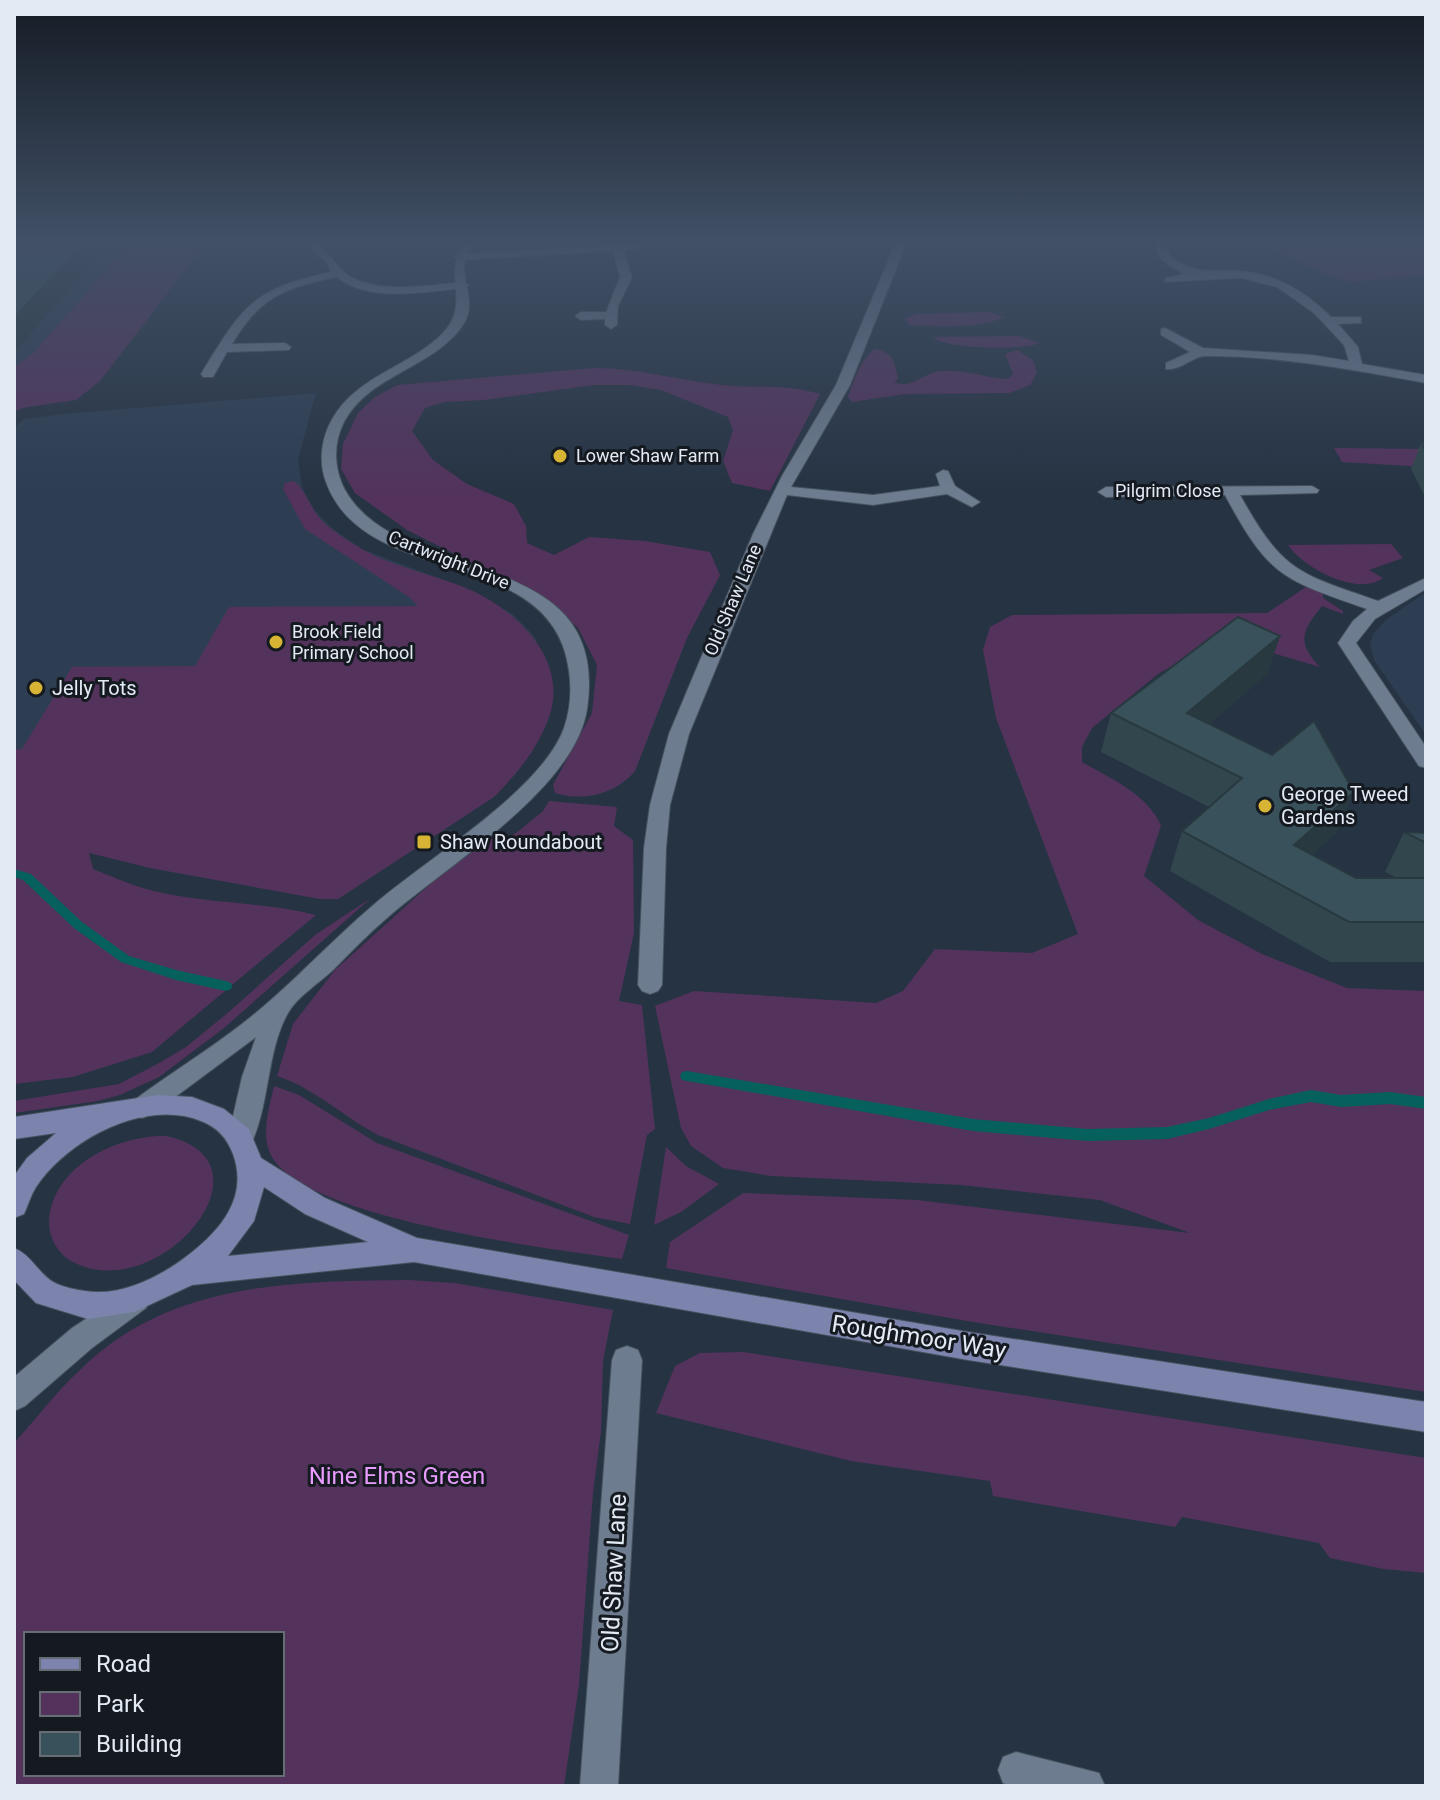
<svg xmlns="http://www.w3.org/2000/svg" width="1440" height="1800" viewBox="0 0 1440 1800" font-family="Roboto,sans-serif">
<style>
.built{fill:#2e3e52}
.green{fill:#53335c;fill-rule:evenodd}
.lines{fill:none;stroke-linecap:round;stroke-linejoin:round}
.stream{fill:#06615c;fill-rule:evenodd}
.minor-casing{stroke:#46515e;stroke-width:2}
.tertiary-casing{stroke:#46515e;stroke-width:2}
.secondary-casing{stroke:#46515e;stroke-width:2}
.minor{fill:#6d7c8e;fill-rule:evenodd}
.tertiary{fill:#6d7c8e;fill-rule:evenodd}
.secondary{fill:#7c84ad;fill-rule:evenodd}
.wall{fill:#31464d}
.shaded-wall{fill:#28393f}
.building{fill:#39515a;stroke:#28393f;stroke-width:2}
.poi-dot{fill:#d8b434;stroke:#151a21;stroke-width:3}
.labels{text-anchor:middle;stroke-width:6;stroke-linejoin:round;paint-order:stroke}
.far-poi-label{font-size:18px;fill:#e2eaf4;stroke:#151a21;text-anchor:start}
.far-street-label{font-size:18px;fill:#e2eaf4;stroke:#151a21}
.poi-label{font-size:20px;fill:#e2eaf4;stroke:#151a21;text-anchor:start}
.near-street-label{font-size:24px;fill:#e2eaf4;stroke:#151a21}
.near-park-label{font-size:24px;fill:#e99cfe;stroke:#151a21}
</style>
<rect width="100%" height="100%" fill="#263343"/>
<path class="built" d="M 14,239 L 129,239 L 120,256 L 32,354 L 14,367 Z
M 316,393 L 298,459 L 302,487 L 314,510 L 333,529 L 362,549 L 474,592 L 512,614 L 534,636 L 548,668 L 552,708 L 532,752 L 494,797 L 338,899 L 320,899 L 150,868 L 14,830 L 14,428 L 24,419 L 63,414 Z
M 1426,592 L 1426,735 L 1374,660 L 1370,645 L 1373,634 L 1387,619 Z"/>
<path class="green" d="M 129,239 L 209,239 L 100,381 L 76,400 L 22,408 L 14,412 L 14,367 L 32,354 L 120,256 Z
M 1249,239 L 1426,239 L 1426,275 L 1351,282 L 1327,275 Z
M 989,312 L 1004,317 C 983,329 934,326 909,325 L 905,319 L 917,314 Z
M 1019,336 L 1039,343 C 1024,351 944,349 933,337 Z
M 875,349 C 894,352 895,363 898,379 L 894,382 C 912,389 919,376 936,372 C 958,367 985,378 1008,379 L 1013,374 L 1005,354 L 1017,350 L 1033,360 L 1037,373 L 1030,385 L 1010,393 L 905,394 L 852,402 L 848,397 C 854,381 861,358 875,349 Z
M 594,368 C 638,368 678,380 722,385 C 759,389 783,383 820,394 L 770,491 L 732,483 L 723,461 L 733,430 L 728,417 L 661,390 L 629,385 L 594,385 L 484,400 L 444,402 L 425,408 L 412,431 L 433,460 L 467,484 L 514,504 L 526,526 L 527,543 L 554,555 L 589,537 L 645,541 L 710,552 L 720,575 L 687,638 L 635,771 C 616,794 583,802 555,793 L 553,785 L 592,713 L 597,665 L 578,628 L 546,600 L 407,530 L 355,493 L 341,469 L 343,444 L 358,413 L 375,397 L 397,385 Z
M 1334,448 L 1426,449 L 1426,467 L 1342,462 Z
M 294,481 C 305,490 309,504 318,516 C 328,529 347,540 362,549 C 397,569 439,575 475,592 C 518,613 565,658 551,711 C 541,745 518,773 494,797 L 338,899 L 320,899 L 150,868 L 89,853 L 93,869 C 111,876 128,884 146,889 C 201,904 261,901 316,915 L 152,1052 L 73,1077 L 14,1084 L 14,749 L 22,749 L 72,667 L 195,666 L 229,607 L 418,606 L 409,597 L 305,529 L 283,489 L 285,483 Z
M 1391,544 L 1403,558 L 1369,570 L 1383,578 C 1358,597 1303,568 1288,545 Z
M 1306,587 L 1323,593 L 1323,598 L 1343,611 L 1343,614 L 1322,606 C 1302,631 1296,642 1320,667 L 1256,648 L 1199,651 L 1158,674 L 1092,728 L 1082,747 L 1082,762 C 1111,779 1148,794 1161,826 L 1144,876 L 1198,920 L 1262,954 L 1347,988 L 1426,991 L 1426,1392 L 967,1321 L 666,1268 L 670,1242 L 743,1193 L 917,1200 L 1190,1233 L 1100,1200 L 961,1185 L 771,1176 L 723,1168 L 691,1146 L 681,1128 L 655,1006 L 694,991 L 876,1003 L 903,991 L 935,949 L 1032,953 L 1078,934 L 996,718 L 983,650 L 990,627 L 1012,615 L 1267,613 Z
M 549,801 L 617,807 L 614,826 L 633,840 L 634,933 L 619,1001 L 642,1005 L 655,1129 L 647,1135 L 630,1224 L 594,1217 L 378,1135 C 344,1117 314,1088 277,1076 L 293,1024 L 335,970 L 437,878 L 490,839 L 511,836 L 520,830 L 543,811 Z
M 371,898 L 224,1028 L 159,1077 L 120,1095 L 98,1101 L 14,1113 L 14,1101 L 119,1084 L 161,1062 L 186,1047 L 230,1011 L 315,935 Z
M 274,1086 L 299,1095 L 377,1143 L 629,1235 L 622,1259 C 551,1249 307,1219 272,1157 C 260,1135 269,1109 274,1086 Z
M 166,1136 C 282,1161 159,1307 73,1262 C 59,1255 49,1239 49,1222 C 52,1166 117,1135 166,1136 Z
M 666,1147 L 686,1166 L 719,1184 L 681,1212 L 654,1225 Z
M 409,1280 L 455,1283 L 613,1310 L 603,1361 L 601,1431 L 593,1493 L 579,1685 L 564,1786 L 14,1786 L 14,1443 C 36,1419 56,1392 80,1370 C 168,1282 293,1281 409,1280 ZM 26,1634 L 282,1634 L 282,1774 L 26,1774 Z
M 743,1352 L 1426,1458 L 1426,1573 L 1384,1569 L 1330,1558 L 1319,1543 L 1182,1517 L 1175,1527 L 993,1496 L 990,1481 L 851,1461 L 656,1413 L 675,1366 L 700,1353 Z"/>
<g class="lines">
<path class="stream" d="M 14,869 L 31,874 L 82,922 L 129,956 L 176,970 L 226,981 L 231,983 L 232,986 L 231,989 L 226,991 L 176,980 L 121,962 L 74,928 L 23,880 L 14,877 Z
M 687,1071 L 973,1119 L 1088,1129 L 1167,1127 L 1209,1118 L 1269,1099 L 1311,1090 L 1341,1095 L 1390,1092 L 1426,1097 L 1426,1109 L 1390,1104 L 1341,1107 L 1311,1102 L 1269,1110 L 1209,1129 L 1167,1139 L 1088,1141 L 973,1131 L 687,1081 L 682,1080 L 680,1076 L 682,1072 Z"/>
<defs>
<path id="minor" d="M 312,239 L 322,239 L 320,247 C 332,256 339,270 351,277 C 382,294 429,285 463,282 L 469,285 L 463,288 C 426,292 368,303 337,277 C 284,288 260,297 232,344 L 285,343 L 291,347 L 289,350 L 227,352 L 213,377 L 203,377 L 201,374 C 242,307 251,289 331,272 L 327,263 L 310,247 Z
M 652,239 L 672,239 L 624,251 L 632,277 L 618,306 L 617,325 L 611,329 L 605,325 L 605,319 L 581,320 L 575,316 L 581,312 L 606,312 L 620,277 L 613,251 L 459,260 L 453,257 L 459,254 L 633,244 Z
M 897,239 L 908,239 L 850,385 L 791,487 L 873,495 L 940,486 L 936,474 L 943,470 L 948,471 L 955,486 L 980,502 L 972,507 L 947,494 L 873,505 L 787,495 L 689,734 L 670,805 L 666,848 L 662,985 L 658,991 L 650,994 L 642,991 L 638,985 L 644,848 L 650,805 L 669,734 L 753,534 L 782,476 L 836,385 Z
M 1155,239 L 1165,239 L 1169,255 C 1195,276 1209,269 1239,271 C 1276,273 1306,292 1331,317 L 1361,317 L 1361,323 L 1338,324 L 1358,347 L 1362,364 L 1426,375 L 1426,383 C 1353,370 1281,356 1206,356 C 1192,356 1181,371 1166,369 L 1166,363 L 1190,352 L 1161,335 L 1161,329 L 1165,328 L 1203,348 L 1312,355 L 1349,361 L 1344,345 L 1314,313 L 1277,287 L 1241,278 L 1165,282 L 1165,278 L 1185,274 C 1169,266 1154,259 1155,239 Z
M 1312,486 L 1319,490 L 1317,493 L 1240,495 C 1283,572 1297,573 1378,601 L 1426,578 L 1426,589 L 1375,619 L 1356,643 L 1426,747 L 1426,768 L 1419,766 L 1338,643 L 1353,621 L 1367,609 C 1282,579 1269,577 1225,495 L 1106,497 L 1098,492 L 1106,487 Z
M 136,1286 L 146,1290 L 150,1299 L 146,1308 L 92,1348 L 25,1406 L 14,1411 L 14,1377 L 72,1328 Z
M 627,1346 L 638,1350 L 642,1360 L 618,1786 L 580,1786 L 612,1360 L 616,1350 Z
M 1016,1752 L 1099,1773 L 1105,1786 L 1010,1786 L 1003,1783 L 998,1770 L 1003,1757 Z"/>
<path id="tertiary" d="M 469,239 L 481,239 C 477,244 471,248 468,253 C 455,274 480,300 463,325 C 433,369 368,374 343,424 C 333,445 334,469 345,490 C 401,589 612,542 587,709 C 575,789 446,866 387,918 C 368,934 351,952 333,970 C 319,983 297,997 288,1013 C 266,1052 270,1107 250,1146 L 241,1149 L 232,1146 L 228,1138 L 242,1077 L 256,1037 L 151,1115 L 142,1118 L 133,1115 L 129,1108 L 133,1101 C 179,1067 230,1037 272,999 C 305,970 336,937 370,908 C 423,861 541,792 564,728 C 571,708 572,686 568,665 C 547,542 358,591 324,476 C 318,453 324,429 338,410 C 364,375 409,365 440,336 C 476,302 436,271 469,239 Z"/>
<path id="secondary" d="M 158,1095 L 192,1097 L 224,1109 L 249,1129 L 261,1158 L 325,1198 L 417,1238 L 968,1332 L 1426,1402 L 1426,1432 L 968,1360 L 414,1262 L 192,1285 L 134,1312 L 88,1319 L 36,1303 L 14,1280 L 14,1248 C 32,1255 39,1275 55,1283 C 63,1287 77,1290 85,1291 C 120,1297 160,1277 187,1256 C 220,1231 249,1198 233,1154 C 227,1138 217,1127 201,1121 C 145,1098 67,1140 36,1187 C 31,1195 28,1205 24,1214 L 14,1218 L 14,1176 L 27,1158 L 56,1133 L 14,1139 L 14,1117 ZM 264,1187 L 305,1214 L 368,1242 L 228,1256 L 254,1221 Z"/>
</defs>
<use href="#minor" class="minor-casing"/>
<use href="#tertiary" class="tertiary-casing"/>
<use href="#secondary" class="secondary-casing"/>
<use href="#minor" class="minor"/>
<use href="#tertiary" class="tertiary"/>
<use href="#secondary" class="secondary"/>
</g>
<path class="wall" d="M 1421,443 L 1426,443 L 1426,499 L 1411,469 Z
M 1280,636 L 1267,674 L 1209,724 L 1337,832 L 1312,855 L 1356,878 L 1397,878 L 1385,872 L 1404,832 L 1426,833 L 1426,962 L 1330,962 L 1170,871 L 1182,831 L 1209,807 L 1101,752 L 1111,713 Z"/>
<path class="shaded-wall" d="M 88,239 L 115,239 L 14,352 L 14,318 Z
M 1280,636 L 1267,674 L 1181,748 L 1187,713 Z
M 1354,792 L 1337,832 L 1278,885 L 1294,845 Z"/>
<path class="building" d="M 14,239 L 88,239 L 14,318 Z
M 1421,443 L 1426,443 L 1426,452 Z
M 1238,617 L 1280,636 L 1187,713 L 1272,755 L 1314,721 L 1354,792 L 1294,845 L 1356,878 L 1426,878 L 1426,922 L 1349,922 L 1182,831 L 1242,778 L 1111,713 Z
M 1404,832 L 1426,833 L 1426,843 Z"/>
<linearGradient id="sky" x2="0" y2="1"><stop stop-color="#151c25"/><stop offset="0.49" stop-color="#415066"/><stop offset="1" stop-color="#415066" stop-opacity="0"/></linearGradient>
<rect width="1440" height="491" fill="url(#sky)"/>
<g class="poi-dot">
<circle cx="560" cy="456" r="8"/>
<circle cx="276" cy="642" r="8"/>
<circle cx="36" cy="688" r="8"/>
<circle cx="1265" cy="806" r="8"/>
<rect x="416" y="834" width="16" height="16" rx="4"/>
</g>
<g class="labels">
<g class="far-poi-label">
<text x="576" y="462">Lower Shaw Farm</text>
<text x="292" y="638">Brook Field<tspan x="292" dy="21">Primary School</tspan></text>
</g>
<g class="far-street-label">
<text x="1168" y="497">Pilgrim Close</text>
<text transform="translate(449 560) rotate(22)" y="6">Cartwright Drive</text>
<text transform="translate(733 600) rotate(-67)" y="6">Old Shaw Lane</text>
</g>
<g class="poi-label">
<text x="52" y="695">Jelly Tots</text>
<text x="1281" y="801">George Tweed<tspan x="1281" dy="23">Gardens</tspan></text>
<text x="440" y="849">Shaw Roundabout</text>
</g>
<g class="near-street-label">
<text transform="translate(919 1337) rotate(9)" y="8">Roughmoor Way</text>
<text transform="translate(614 1573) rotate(-87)" y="8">Old Shaw Lane</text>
</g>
<g class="near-park-label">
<text x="397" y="1484">Nine Elms Green</text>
</g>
</g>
<rect width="1440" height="1800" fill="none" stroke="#e2eaf4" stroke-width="32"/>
<rect x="24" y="1632" width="260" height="144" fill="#151a21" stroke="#676d75" stroke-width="2"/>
<rect x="40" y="1658" width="40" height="12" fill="#7c84ad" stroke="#676d75" stroke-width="2"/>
<text x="96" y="1672" font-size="24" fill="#e2eaf4">Road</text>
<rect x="40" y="1692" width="40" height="24" fill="#53335c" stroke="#676d75" stroke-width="2"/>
<text x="96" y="1712" font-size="24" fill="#e2eaf4">Park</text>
<rect x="40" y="1732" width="40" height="24" fill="#39515a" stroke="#676d75" stroke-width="2"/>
<text x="96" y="1752" font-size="24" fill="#e2eaf4">Building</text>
</svg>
